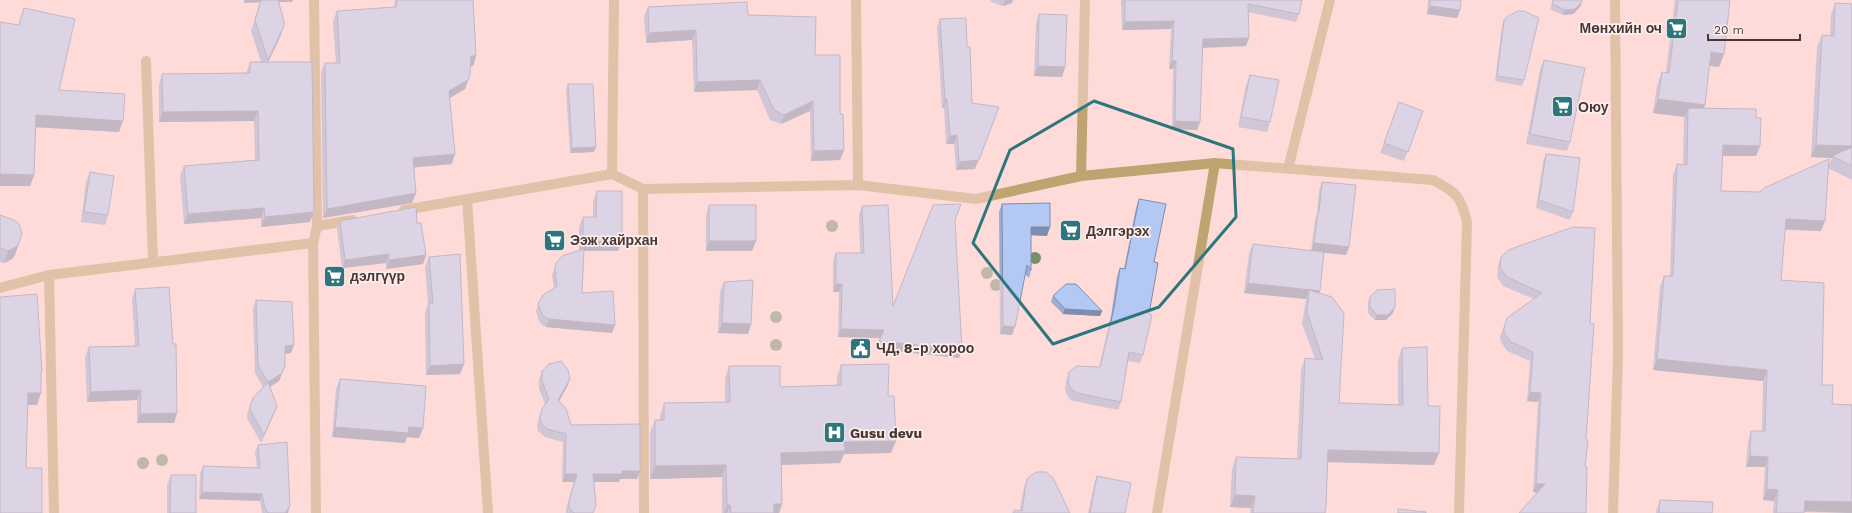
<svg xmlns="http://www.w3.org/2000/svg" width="1852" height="513" viewBox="0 0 1852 513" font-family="'Work Sans',sans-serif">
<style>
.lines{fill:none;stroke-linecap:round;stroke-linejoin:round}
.street{stroke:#bea470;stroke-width:10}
.tree{fill:#778f69}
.wall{fill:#9aadd2}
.shaded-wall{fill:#7d8dab}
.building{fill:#b3c9f4;stroke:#7d8dab}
.marked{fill:none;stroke:#2d767d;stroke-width:3;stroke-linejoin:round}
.labels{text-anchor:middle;stroke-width:3.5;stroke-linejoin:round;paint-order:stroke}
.poi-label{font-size:14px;font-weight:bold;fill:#4c3634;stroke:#fbefee;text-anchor:start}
</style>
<rect width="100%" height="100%" fill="#fedbd9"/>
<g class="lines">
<path class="street" d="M 314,0 L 317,226 L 313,243 L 316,513
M 856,0 L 858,185
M 146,61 L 153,262
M 1288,169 L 1330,0
M 612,174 L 614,0
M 1081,176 L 1085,0
M 643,189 L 644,513
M 467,199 L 488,513
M 404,210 L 612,174 L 643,189 L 858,185 L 976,199 L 1081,176 L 1215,163 L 1433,180 C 1456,192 1461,196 1467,222 L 1459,513
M 317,226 L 353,220
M 49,275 L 54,513
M 0,288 L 49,275 L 313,243
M 1157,513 L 1215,163
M 1613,513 L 1618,354 L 1615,0"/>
</g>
<g class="tree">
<circle cx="832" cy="226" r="6"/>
<circle cx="1035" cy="258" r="6"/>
<circle cx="987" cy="273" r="6"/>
<circle cx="996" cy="285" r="6"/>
<circle cx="776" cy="317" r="6"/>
<circle cx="776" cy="345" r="6"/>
<circle cx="162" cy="460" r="6"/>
<circle cx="143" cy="463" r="6"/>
</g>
<path class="wall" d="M 244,0 L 293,0 L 292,2 L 279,2 L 284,26 L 280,37 L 268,62 L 310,222 L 261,227 L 261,218 L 184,224 L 180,176 L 184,166 L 255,160 L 254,121 L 159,122 L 159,84 L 162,74 L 246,73 L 250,62 L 261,62 L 251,31 L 260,2 L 244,3 Z
M 395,0 L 473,0 L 476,56 L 473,66 L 470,66 L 470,75 L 465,89 L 450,98 L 452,164 L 413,167 L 416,193 L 412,203 L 323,218 L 321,72 L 325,63 L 336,63 L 333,21 L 337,11 L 394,7 Z
M 990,0 L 1013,0 L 1012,3 L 1003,6 L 991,2 Z
M 1121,0 L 1302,0 L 1299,14 L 1296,22 L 1248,12 L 1246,46 L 1202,47 L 1200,122 L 1197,130 L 1172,129 L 1173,69 L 1169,69 L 1171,29 L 1122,30 Z
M 1428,0 L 1461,0 L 1460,10 L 1457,18 L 1427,14 Z
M 1553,0 L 1582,0 L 1580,7 L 1573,14 L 1563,15 L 1550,9 Z
M 1675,0 L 1730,0 L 1724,54 L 1719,67 L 1709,66 L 1704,108 L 1756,118 L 1760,146 L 1756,156 L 1723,156 L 1721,191 L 1760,192 L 1828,167 L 1832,158 L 1811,157 L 1817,47 L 1822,35 L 1830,36 L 1831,15 L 1835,3 L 1852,4 L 1852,180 L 1828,168 L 1825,221 L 1821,231 L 1785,230 L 1781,280 L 1822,385 L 1832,404 L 1852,405 L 1852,513 L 1804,512 L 1804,513 L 1773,513 L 1774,501 L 1763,500 L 1765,467 L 1746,467 L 1748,441 L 1751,431 L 1762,431 L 1763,381 L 1653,370 L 1660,286 L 1664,276 L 1670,276 L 1673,175 L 1677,164 L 1683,164 L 1684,118 L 1685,117 L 1653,113 L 1657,85 L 1662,72 L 1666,72 Z
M 648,7 L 748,15 L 815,55 L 840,114 L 844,150 L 840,160 L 811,161 L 810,111 L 781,124 L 770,120 L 757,90 L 694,92 L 692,40 L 646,43 L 644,16 Z
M 24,8 L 59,90 L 119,132 L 36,127 L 34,175 L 30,186 L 0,186 L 0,22 L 18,25 Z
M 1039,14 L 1065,67 L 1062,77 L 1034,76 L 1036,24 Z
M 940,19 L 967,47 L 975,169 L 956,170 L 954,144 L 946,144 L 944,107 L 942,108 L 937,27 Z
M 1504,20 L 1524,80 L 1522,86 L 1495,81 L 1502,26 Z
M 1544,60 L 1570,142 L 1567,151 L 1526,144 L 1540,70 Z
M 1250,75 L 1270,122 L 1267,132 L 1238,127 L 1246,85 Z
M 568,84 L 594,152 L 570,153 L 566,89 Z
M 1399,102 L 1423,111 L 1404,161 L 1380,153 Z
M 1546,154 L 1573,212 L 1570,220 L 1536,208 L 1543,162 Z
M 90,172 L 108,215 L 105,225 L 81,222 L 86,182 Z
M 1322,182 L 1349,247 L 1346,255 L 1324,253 L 1320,291 L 1319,293 L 1339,403 L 1398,405 L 1398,360 L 1402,348 L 1428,406 L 1439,453 L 1434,465 L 1328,462 L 1325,513 L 1250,513 L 1251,508 L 1230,507 L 1232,469 L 1236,457 L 1297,459 L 1301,370 L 1305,358 L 1315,359 L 1302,324 L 1306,299 L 1244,293 L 1249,254 L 1253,244 L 1311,251 L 1315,220 L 1317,214 L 1319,190 Z
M 597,191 L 622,241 L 618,251 L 584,251 L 582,293 L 612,333 L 546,327 L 542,325 L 539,321 L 536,312 L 538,304 L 554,288 L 552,275 L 556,263 L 579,250 L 579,227 L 583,217 L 593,217 L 593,201 Z
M 1139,199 L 1154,262 L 1143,355 L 1140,363 L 1128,361 L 1121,402 L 1118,410 L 1074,401 L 1069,399 L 1065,390 L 1066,381 L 1069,372 L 1099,367 L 1111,316 L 1117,276 L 1120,268 L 1124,269 L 1136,208 Z
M 1002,204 L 1047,236 L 1031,235 L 1031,270 L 1029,278 L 1025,274 L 1012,335 L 1000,334 L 999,212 Z
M 709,205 L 756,241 L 752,251 L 706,251 L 706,215 Z
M 862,206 L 893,306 L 955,221 L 959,358 L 876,349 L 880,338 L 838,337 L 839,292 L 833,292 L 833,261 L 836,253 L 860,253 L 859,214 Z
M 0,215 L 19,243 L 15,255 L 12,259 L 4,263 L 0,262 Z
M 340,221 L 417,223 L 426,255 L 423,264 L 386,269 L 386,263 L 342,268 L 337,229 Z
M 1573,227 L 1538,493 L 1533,492 L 1538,402 L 1527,401 L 1530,361 L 1507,351 L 1501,342 L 1500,337 L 1507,318 L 1534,299 L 1503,286 L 1497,277 L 1498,266 L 1501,257 Z
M 429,257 L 464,364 L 460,374 L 426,375 L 425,313 L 428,304 L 425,267 Z
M 724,282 L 751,324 L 748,334 L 718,333 L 720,292 Z
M 135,289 L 177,413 L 174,423 L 137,423 L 137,400 L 87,402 L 85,357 L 89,347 L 135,346 L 132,299 Z
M 1053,296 L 1102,311 L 1100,316 L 1063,314 L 1051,302 Z
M 1370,297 L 1393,313 L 1386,320 L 1375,320 L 1368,313 L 1368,302 Z
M 256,300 L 294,345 L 291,353 L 285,354 L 282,373 L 279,381 L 270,387 L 277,406 L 261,443 L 247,418 L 247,414 L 253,398 L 263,387 L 255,373 L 253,308 Z
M 841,365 L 888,396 L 891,453 L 844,454 L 840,463 L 781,465 L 782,504 L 779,513 L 722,513 L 722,477 L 650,479 L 650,432 L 655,420 L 660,420 L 660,416 L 664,403 L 725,402 L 725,379 L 729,366 L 780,387 L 837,385 L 837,377 Z
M 542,371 L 570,379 L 567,387 L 559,401 L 571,425 L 640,471 L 637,479 L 620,479 L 619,482 L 594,482 L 593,513 L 566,513 L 566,509 L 574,482 L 562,482 L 563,442 L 545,437 L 538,431 L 537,426 L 539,417 L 542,409 L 545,404 L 539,389 L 539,379 Z
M 340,379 L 423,428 L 419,438 L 407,437 L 405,443 L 332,437 L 336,389 Z
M 258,445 L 288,513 L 262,513 L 260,501 L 199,499 L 200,474 L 203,466 L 257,468 L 255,452 Z
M 171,475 L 196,513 L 167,513 L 167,485 Z
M 1097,476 L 1125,513 L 1088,513 L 1094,485 Z
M 1026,483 L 1070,513 L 1013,513 L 1014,510 L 1020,510 L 1023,491 Z
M 1660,500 L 1712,513 L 1656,513 L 1656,511 Z"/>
<path class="shaded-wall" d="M 245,0 L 261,0 L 260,2 L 244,3 Z
M 273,0 L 293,0 L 292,2 L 272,2 Z
M 1005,0 L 1013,0 L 1012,3 L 1003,6 Z
M 1582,2 L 1580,7 L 1573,14 L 1563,15 L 1565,10 Z
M 1430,6 L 1460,10 L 1457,18 L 1427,14 Z
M 1174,21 L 1171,29 L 1122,30 L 1125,22 Z
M 284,26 L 280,37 L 264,71 L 268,60 Z
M 696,30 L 692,40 L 646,43 L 649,33 Z
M 1249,38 L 1246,46 L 1200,48 L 1203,39 Z
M 1711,52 L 1724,54 L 1719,67 L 1706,65 Z
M 471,56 L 476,56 L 473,66 L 467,66 Z
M 1172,61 L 1176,61 L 1173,69 L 1169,69 Z
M 1038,66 L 1065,67 L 1062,77 L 1034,76 Z
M 470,75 L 465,89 L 446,100 L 449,91 Z
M 760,80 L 757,90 L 694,92 L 697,82 Z
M 945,99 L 947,99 L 944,107 L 942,108 Z
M 1658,99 L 1705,105 L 1700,118 L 1688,108 L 1685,117 L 1653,113 Z
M 813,101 L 810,111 L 781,124 L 784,115 Z
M 258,111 L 254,121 L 159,122 L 163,112 Z
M 36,115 L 123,121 L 119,132 L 32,127 Z
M 996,115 L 975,169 L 956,170 L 959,162 Z
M 1175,121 L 1200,122 L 1197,130 L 1172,129 Z
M 957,135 L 954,144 L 946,144 L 950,136 Z
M 1723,145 L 1760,146 L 1756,156 L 1719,156 Z
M 1816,145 L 1852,146 L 1852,151 L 1832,156 L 1832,158 L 1811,157 Z
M 596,147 L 594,152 L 570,153 L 572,148 Z
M 844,150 L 840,160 L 811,161 L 814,151 Z
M 455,154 L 452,164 L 409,168 L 413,158 Z
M 0,174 L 34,175 L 30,186 L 0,186 Z
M 416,193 L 412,203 L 323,218 L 327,209 Z
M 264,208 L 261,218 L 184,224 L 188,214 Z
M 314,212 L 310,222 L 261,227 L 265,217 Z
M 1786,219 L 1825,221 L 1821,231 L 1782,229 Z
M 1031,227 L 1050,227 L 1047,236 L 1028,235 Z
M 622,241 L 618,251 L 579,251 L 583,242 Z
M 709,241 L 756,241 L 752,251 L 706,251 Z
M 19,243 L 15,255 L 12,259 L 4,263 L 8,251 Z
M 1314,243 L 1349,247 L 1346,255 L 1311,251 Z
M 389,254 L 386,263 L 342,268 L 345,260 Z
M 426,255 L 423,264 L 386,269 L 389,260 Z
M 1248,283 L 1320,291 L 1317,301 L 1309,290 L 1306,299 L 1244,293 Z
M 836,284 L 842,284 L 839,292 L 833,292 Z
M 1395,307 L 1393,313 L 1386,320 L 1375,320 L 1377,315 Z
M 1065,309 L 1102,311 L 1100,316 L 1063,314 Z
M 549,319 L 615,325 L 612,333 L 546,327 Z
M 722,323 L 751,324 L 748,334 L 718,333 Z
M 1003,326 L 1015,327 L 1012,335 L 1000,334 Z
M 841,329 L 884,330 L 881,338 L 838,337 Z
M 879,341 L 962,350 L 959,358 L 876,349 Z
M 294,345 L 291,353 L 282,354 L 285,346 Z
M 1657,359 L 1767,370 L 1763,381 L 1653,370 Z
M 464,364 L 460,374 L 426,375 L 430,366 Z
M 282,373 L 279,381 L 265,390 L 268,382 Z
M 570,379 L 567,387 L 555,408 L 558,400 Z
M 141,390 L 137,400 L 87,402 L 91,392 Z
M 1530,392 L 1541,393 L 1538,402 L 1527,401 Z
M 28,393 L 41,393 L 37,405 L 24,405 Z
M 277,406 L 274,414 L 261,443 L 264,435 Z
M 177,413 L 174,423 L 137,423 L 140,414 Z
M 335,427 L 409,427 L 423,428 L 419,438 L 407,437 L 405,443 L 332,437 Z
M 896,441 L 891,453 L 844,454 L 840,463 L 777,465 L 781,453 L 844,442 Z
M 1328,450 L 1439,453 L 1434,465 L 1324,462 Z
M 1750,456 L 1768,457 L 1765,467 L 1746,467 Z
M 726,465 L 722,477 L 650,479 L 655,466 Z
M 622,471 L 640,471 L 637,479 L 620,479 L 619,482 L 590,482 L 593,474 Z
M 565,474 L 577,474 L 574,482 L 562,482 Z
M 1536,484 L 1545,484 L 1542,493 L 1533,492 Z
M 1767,489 L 1778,490 L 1774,501 L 1763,500 Z
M 202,492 L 262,494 L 260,501 L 199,499 Z
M 1235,495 L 1255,496 L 1251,508 L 1230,507 Z
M 1805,501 L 1852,502 L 1852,513 L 1802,511 Z
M 774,504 L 782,504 L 779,513 L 770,513 Z
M 727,505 L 730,505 L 727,513 L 724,513 Z
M 290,506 L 288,513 L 285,513 Z"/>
<path class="building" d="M 261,0 L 278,0 L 284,21 L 284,26 L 268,60 L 255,20 Z
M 397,0 L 473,0 L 476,56 L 471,56 L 470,75 L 468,80 L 449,91 L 455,154 L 413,158 L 416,193 L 327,209 L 325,63 L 340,63 L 337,11 L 396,7 Z
M 1125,0 L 1302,0 L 1299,14 L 1248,4 L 1249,38 L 1203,39 L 1200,122 L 1175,121 L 1176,61 L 1172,61 L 1174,21 L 1125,22 Z
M 1430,0 L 1461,0 L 1460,10 L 1430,6 Z
M 1553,0 L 1582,0 L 1582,2 L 1575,9 L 1565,10 L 1552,4 Z
M 1678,0 L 1730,0 L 1724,54 L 1711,52 L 1705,105 L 1658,99 L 1662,72 L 1669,73 Z
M 747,2 L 748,15 L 816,17 L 815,55 L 840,55 L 840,114 L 843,114 L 844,150 L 814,151 L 813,101 L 784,115 L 774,110 L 760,80 L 697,82 L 696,30 L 649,33 L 648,7 Z
M 1835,3 L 1852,4 L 1852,146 L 1816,145 L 1822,35 L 1834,36 Z
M 24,8 L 75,19 L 59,90 L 125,94 L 123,121 L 36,115 L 34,175 L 0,174 L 0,22 L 19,25 Z
M 1518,11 L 1524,11 L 1539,18 L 1524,80 L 1497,76 L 1504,20 L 1508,16 Z
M 1039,14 L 1067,15 L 1065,67 L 1038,66 Z
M 966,18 L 967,47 L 970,47 L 972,103 L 999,107 L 979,160 L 959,162 L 957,135 L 950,136 L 947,99 L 945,99 L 940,19 Z
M 1544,60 L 1585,68 L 1570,142 L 1530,134 Z
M 250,62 L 312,62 L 314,212 L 265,217 L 264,208 L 188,214 L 184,166 L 259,160 L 258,111 L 163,112 L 162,74 L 250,73 Z
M 1250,75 L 1279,80 L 1270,122 L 1241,117 Z
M 568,84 L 593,84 L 596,147 L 572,148 Z
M 1399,102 L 1423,111 L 1408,152 L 1384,143 Z
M 1688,108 L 1756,109 L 1756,118 L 1761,118 L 1760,146 L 1723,145 L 1721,191 L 1760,192 L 1764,188 L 1829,159 L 1825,221 L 1786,219 L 1781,280 L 1824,283 L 1822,385 L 1833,385 L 1832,404 L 1852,405 L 1852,502 L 1805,501 L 1804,513 L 1776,513 L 1778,490 L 1767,489 L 1768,457 L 1750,456 L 1751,431 L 1765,431 L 1767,370 L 1657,359 L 1664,276 L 1673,276 L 1677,164 L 1687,165 Z
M 1852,147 L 1852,166 L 1832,156 Z
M 1546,154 L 1580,158 L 1573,212 L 1539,200 Z
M 90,172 L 114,176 L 108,215 L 84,212 Z
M 1322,182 L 1356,185 L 1349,247 L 1314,243 L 1318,212 L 1319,212 Z
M 597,191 L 622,191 L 622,241 L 583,242 L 583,217 L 596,217 Z
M 1139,199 L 1166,204 L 1154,262 L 1158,263 L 1149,314 L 1152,315 L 1143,355 L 1129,352 L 1121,402 L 1077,393 L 1072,390 L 1068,382 L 1069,372 L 1077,366 L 1100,367 L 1114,308 L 1120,268 L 1125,269 Z
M 1050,203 L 1050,227 L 1031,227 L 1031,270 L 1027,265 L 1015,327 L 1003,326 L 1002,204 Z
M 961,204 L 955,220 L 962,350 L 879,341 L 884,330 L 841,329 L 842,284 L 836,284 L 836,253 L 864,253 L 862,206 L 888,205 L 893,306 L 933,205 Z
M 709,205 L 756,205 L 756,241 L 709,241 Z
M 416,207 L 417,223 L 421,223 L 426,255 L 389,260 L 389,254 L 345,260 L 340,221 Z
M 0,215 L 14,220 L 19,224 L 22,233 L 19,243 L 16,247 L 8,251 L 0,248 Z
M 1573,227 L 1595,228 L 1590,323 L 1594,324 L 1586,439 L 1588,440 L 1585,467 L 1587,467 L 1586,513 L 1519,513 L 1545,484 L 1536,484 L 1541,393 L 1530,392 L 1533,352 L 1511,342 L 1504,333 L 1504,328 L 1507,318 L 1542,293 L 1507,277 L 1500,268 L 1501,257 L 1508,250 Z
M 1253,244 L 1324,252 L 1320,291 L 1248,283 Z
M 584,249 L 582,293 L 613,291 L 615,325 L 549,319 L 545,317 L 542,314 L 538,304 L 543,295 L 557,286 L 555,268 L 556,263 L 562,256 Z
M 460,254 L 464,364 L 430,366 L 429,303 L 433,303 L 429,257 Z
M 753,280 L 751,324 L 722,323 L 724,282 Z
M 1066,284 L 1076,284 L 1102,311 L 1065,309 L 1053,296 Z
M 169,287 L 173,344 L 176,344 L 177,413 L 140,414 L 141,390 L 91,392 L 89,347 L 139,346 L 135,289 Z
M 1395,289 L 1395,307 L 1388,315 L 1377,315 L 1370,307 L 1370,297 L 1377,290 Z
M 1309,290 L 1332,297 L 1344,313 L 1339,403 L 1403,405 L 1402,348 L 1427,347 L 1428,406 L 1440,406 L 1439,453 L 1328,450 L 1326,505 L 1325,513 L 1253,513 L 1255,496 L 1235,495 L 1236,457 L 1301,459 L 1305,358 L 1323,360 L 1307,312 Z
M 37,294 L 42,372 L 41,372 L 41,393 L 28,393 L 26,468 L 42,468 L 42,513 L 0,513 L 0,297 Z
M 256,300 L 292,302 L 294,345 L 285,346 L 285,366 L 282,373 L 268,382 L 277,406 L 264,435 L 250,410 L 250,406 L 253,398 L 268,382 L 258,365 Z
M 561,361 L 568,370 L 570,379 L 558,400 L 566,409 L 571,425 L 640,424 L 640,471 L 622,471 L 622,474 L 593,474 L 596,505 L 593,513 L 574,513 L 571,510 L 569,506 L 569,501 L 577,474 L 565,474 L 566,434 L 547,429 L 541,423 L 540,418 L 542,409 L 549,399 L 542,381 L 542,371 L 549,364 Z
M 889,364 L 888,396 L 894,396 L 896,441 L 844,442 L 845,451 L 781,453 L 782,504 L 774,504 L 774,513 L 731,513 L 730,505 L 727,505 L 726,465 L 655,466 L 655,420 L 664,420 L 664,403 L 730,402 L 729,366 L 780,366 L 780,387 L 841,385 L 841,365 Z
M 340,379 L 426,386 L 423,428 L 409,427 L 408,433 L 335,427 Z
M 287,442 L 290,506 L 285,513 L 268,513 L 265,508 L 262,494 L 202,492 L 203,466 L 260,468 L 258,445 Z
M 1036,472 L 1046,472 L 1053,478 L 1070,513 L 1013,513 L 1014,510 L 1022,511 L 1026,483 L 1028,478 Z
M 171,475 L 196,475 L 196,513 L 170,513 Z
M 1097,476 L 1131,483 L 1125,513 L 1090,513 Z
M 1660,500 L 1713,502 L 1712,513 L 1659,513 Z
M 1398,509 L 1426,512 L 1426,513 L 1398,513 Z"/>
<path d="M0 0H1852V513H0ZM 1094,101 L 1233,149 L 1236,217 L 1159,307 L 1053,344 L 973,243 L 1010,150 Z" fill="#fedbd9" fill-opacity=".55" fill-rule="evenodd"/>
<path class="marked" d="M 1094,101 L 1233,149 L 1236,217 L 1159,307 L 1053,344 L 973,243 L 1010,150 Z"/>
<defs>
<symbol id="supermarket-square" viewBox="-11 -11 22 22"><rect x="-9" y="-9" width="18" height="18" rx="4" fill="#2d767d" stroke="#fbefee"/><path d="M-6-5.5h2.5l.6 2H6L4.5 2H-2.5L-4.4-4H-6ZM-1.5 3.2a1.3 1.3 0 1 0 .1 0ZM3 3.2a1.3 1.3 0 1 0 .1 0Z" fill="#fff"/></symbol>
<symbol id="civic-square" viewBox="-11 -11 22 22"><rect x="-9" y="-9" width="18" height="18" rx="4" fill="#2d767d" stroke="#fbefee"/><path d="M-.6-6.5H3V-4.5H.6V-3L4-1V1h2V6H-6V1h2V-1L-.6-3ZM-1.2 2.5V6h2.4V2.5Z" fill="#fff"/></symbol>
<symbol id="hospital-square" viewBox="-11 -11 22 22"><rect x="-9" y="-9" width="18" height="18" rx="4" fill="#2d767d" stroke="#fbefee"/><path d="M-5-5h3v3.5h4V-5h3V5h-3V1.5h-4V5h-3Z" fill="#fff"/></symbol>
</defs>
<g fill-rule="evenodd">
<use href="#supermarket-square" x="1664" y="16" width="25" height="25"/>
<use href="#supermarket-square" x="1550" y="94" width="25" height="25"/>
<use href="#supermarket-square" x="1058" y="218" width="25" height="25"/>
<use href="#supermarket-square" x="542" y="228" width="25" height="25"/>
<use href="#supermarket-square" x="322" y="264" width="25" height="25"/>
<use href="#civic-square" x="848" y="336" width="25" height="25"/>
<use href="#hospital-square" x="822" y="420" width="25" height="25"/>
</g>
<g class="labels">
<g class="poi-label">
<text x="1662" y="33" text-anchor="end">Мөнхийн оч</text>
<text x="1578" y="112">Оюу</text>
<text x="1086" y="236">Дэлгэрэх</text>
<text x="570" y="245">Ээж хайрхан</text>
<text x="350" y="281">дэлгүүр</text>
<text x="876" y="353">ЧД, 8-р хороо</text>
<text x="850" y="438">Gusu devu</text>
</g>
</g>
<path d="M1708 34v6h92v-6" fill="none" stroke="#4c3634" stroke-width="2"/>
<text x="1714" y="34" font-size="12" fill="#4c3634" stroke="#fbefee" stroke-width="3" paint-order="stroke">20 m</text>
</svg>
